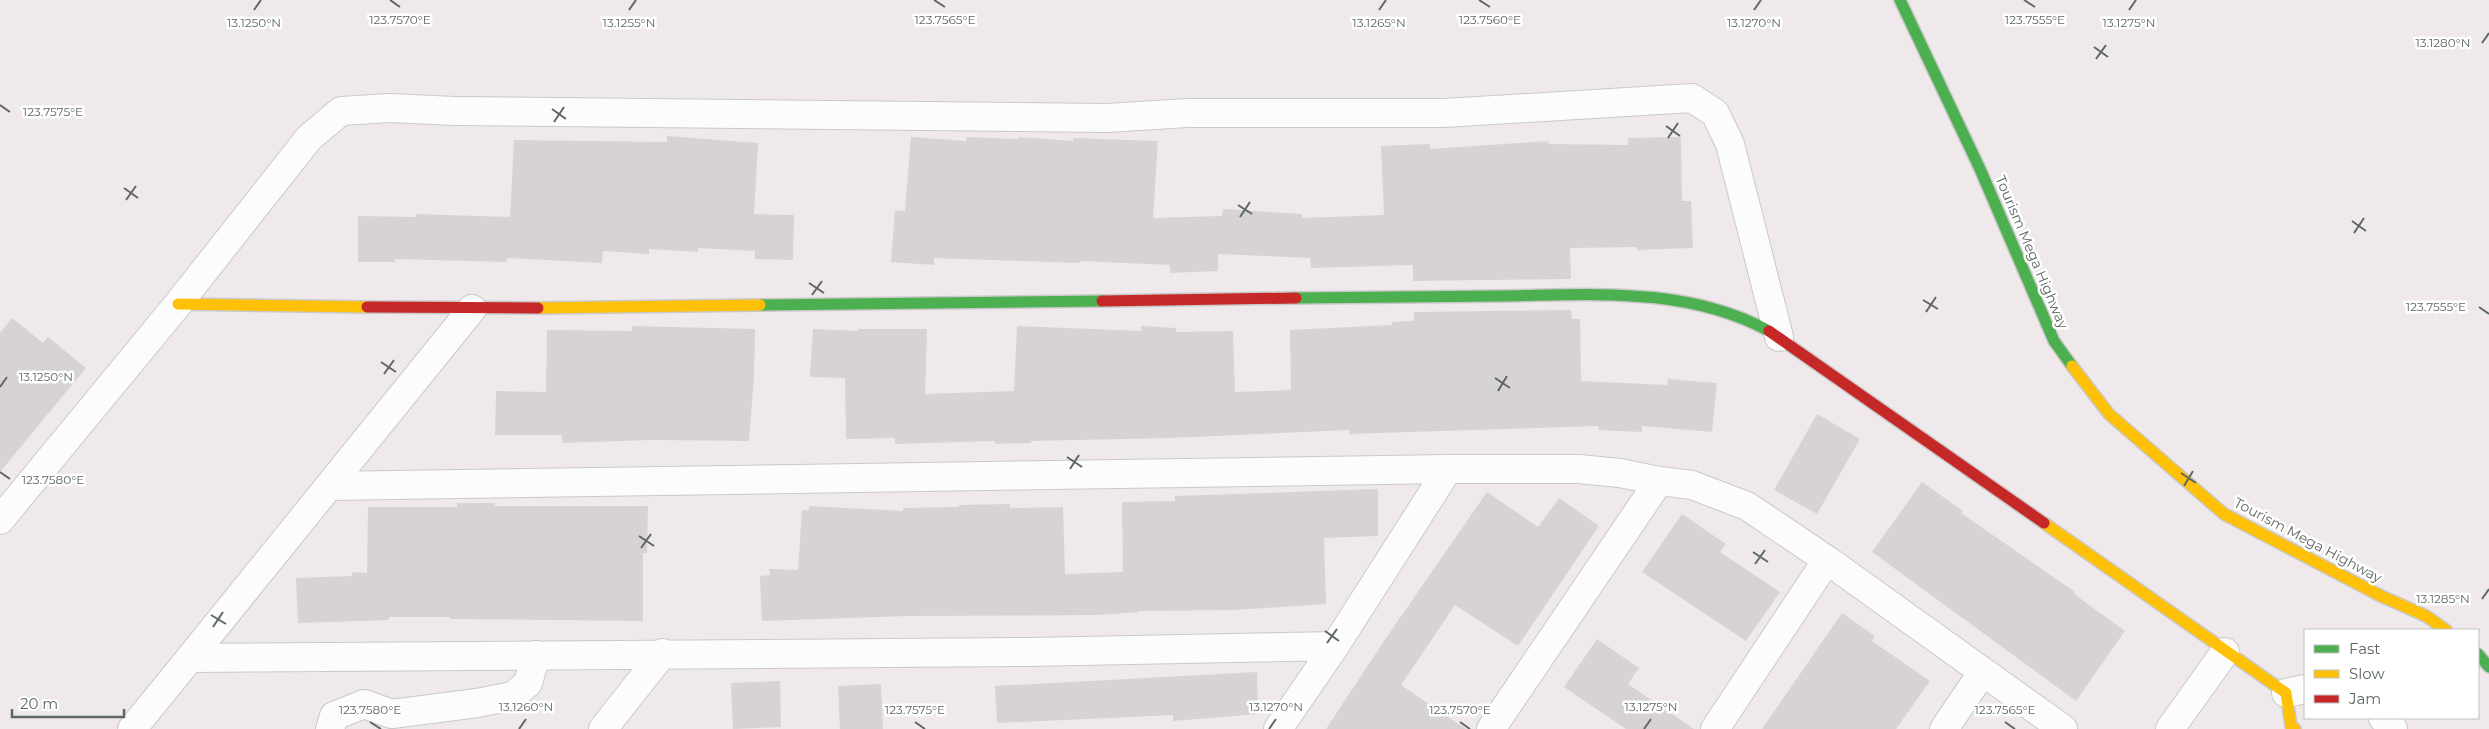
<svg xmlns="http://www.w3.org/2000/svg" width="2489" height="729" viewBox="0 0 2489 729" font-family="Montserrat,sans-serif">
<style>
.building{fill:#d7d3d4}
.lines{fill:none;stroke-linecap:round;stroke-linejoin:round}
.street-casing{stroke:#c9c9c8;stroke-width:30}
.fast-casing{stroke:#c9c9c8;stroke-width:14}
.slow-casing{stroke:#c9c9c8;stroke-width:14}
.jam-casing{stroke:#c9c9c8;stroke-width:14}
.street{stroke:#fdfcfc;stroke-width:28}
.fast{stroke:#4caf50;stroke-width:11}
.slow{stroke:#ffc107;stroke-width:11}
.jam{stroke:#c62828;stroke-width:11}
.ticks{fill:none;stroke:#5e6860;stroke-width:2}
.labels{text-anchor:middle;stroke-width:5;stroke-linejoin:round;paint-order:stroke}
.street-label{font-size:14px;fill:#5e6860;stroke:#fff}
.ticks-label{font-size:12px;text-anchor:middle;fill:#5e6860;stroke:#fff;stroke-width:5;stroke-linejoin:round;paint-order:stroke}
</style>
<rect width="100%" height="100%" fill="#efe9ec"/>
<path class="building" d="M 667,136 L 758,143 L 754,214 L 794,215 L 793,260 L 755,259 L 755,251 L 698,248 L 698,252 L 649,249 L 649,254 L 603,251 L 602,263 L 507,258 L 507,262 L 395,259 L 395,262 L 358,262 L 358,216 L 416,217 L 416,214 L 510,217 L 514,140 L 667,142 Z
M 911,137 L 966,141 L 967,137 L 1018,139 L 1018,137 L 1073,141 L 1073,138 L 1158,141 L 1153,218 L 1222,216 L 1223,209 L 1302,214 L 1302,218 L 1384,215 L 1381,146 L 1430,144 L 1430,149 L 1548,141 L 1549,144 L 1628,145 L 1628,138 L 1681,137 L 1682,201 L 1691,201 L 1693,248 L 1637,250 L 1637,247 L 1570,248 L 1571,279 L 1413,281 L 1413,265 L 1311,268 L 1310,258 L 1218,254 L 1218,271 L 1170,273 L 1170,265 L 1080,261 L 1080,263 L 934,258 L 934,265 L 891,262 L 895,210 L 905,211 Z
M 1571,310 L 1572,319 L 1580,319 L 1581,381 L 1667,385 L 1668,379 L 1717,383 L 1712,432 L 1642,426 L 1642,432 L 1598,430 L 1599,426 L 1349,434 L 1349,430 L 1170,438 L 1031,441 L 1031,443 L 995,444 L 995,441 L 895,444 L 895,438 L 846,439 L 845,378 L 810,377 L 813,329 L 858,331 L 858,329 L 927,329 L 925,394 L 1014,391 L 1017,326 L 1141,331 L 1141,326 L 1176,328 L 1176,332 L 1233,331 L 1235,392 L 1291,390 L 1290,330 L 1392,325 L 1392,322 L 1414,321 L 1414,312 Z
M 12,318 L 43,343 L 48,337 L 86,368 L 0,472 L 0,333 Z
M 632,326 L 755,329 L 754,376 L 749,441 L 651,440 L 562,443 L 562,435 L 495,435 L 496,391 L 546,392 L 547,330 L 632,331 Z
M 1817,414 L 1860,439 L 1817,514 L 1774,490 Z
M 1922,482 L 1963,511 L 1961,513 L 2075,592 L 2074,594 L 2125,631 L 2076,701 L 1872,552 Z
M 1378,489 L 1378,536 L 1324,538 L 1326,604 L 1235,610 L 1138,611 L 1138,612 L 1098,615 L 908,616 L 762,621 L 760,576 L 770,575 L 769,569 L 798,570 L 802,510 L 809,510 L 809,506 L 903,511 L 903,508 L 959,507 L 959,505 L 1010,504 L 1010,508 L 1063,507 L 1065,574 L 1123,572 L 1122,502 L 1175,501 L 1175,496 Z
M 1487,492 L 1538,527 L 1559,498 L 1599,526 L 1518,646 L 1455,605 L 1401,685 L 1466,729 L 1326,729 L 1386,638 Z
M 457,503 L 495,503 L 495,506 L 648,506 L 647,553 L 643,553 L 643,621 L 450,619 L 450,617 L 389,617 L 389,620 L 298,623 L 296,578 L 352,576 L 352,572 L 367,573 L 368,507 L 457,507 Z
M 1682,514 L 1726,544 L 1720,552 L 1780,592 L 1746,641 L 1642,572 Z
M 1842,613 L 1875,636 L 1872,641 L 1930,681 L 1896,729 L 1762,729 Z
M 1597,639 L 1639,668 L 1628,684 L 1694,729 L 1626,729 L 1564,687 Z
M 1257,672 L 1258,714 L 1173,721 L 1173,715 L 997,723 L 995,686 Z
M 780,681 L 781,727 L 733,729 L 731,683 Z
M 881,684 L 883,729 L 840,729 L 838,686 Z"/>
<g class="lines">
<defs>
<path id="street" d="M 472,309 L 190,658 L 1029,652 L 1335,646
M 329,486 L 1448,469 L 1579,469 L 1620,473 L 1659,481 L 1692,485 L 1747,506 L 1827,560 L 2063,729
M 0,520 L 178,304 L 309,138 L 341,111 L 390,108 L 455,111 L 1107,118 L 1187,113 L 1444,113 L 1692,98 L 1715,113 L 1730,144 L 1779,337
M 2286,693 L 2305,689
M 2383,718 L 2393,729
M 132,729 L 190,658
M 330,729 L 334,716 L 364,704 L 392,714 L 477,703 L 513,696 L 528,683 L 536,655
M 603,729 L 663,653
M 1278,729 L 1335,646 L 1448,469
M 1491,729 L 1659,481
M 1715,729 L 1827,560
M 1944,729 L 1982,673
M 2170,729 L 2225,652"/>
<path id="fast" d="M 1900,0 L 1980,169 L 2054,341 L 2072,366
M 1296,298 C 1364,297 1433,297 1501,296 C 1592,295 1686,286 1769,331
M 760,305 L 1102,301
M 2478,654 L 2489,667"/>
<path id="slow" d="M 178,304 L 367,307
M 538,308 L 760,305
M 2072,366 L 2109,414 L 2224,514 L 2381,596 L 2426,616 L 2446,630
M 2044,523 L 2286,693 L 2291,726 L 2295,729"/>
<path id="jam" d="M 1102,301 L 1296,298
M 367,307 L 538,308
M 1769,331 L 2044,523"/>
</defs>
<use href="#street" class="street-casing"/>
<use href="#fast" class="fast-casing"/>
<use href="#slow" class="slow-casing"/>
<use href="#jam" class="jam-casing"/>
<use href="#street" class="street"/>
<use href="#fast" class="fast"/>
<use href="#slow" class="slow"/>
<use href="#jam" class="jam"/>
</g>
<path class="ticks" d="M 390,0 L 400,7M 934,0 L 945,7M 1479,0 L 1490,7M 2024,0 L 2035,7M 254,10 L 261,0M 629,10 L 636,0M 1379,10 L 1386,0M 1754,10 L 1761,0M 2129,10 L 2136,0M 2482,43 L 2489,33M 2094,47 L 2108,57M 2096,59 L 2106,45M 0,105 L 10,112M 552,109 L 566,119M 554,122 L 564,107M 1666,126 L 1680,136M 1668,138 L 1678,123M 124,188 L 138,198M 126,200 L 136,186M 1238,205 L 1252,214M 1240,217 L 1250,202M 2352,221 L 2366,231M 2354,233 L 2364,218M 809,283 L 824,293M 812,295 L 822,281M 1923,300 L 1938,309M 2479,307 L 2489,314M 1926,312 L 1936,297M 381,362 L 396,372M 384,374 L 394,360M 1495,378 L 1510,388M 0,387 L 7,377M 1498,391 L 1507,376M 1067,457 L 1082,467M 1070,469 L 1079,455M 0,472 L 10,479M 2181,473 L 2196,483M 2184,486 L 2193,471M 639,536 L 654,546M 641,548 L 651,534M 1753,552 L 1768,562M 1755,564 L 1765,550M 2482,599 L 2489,589M 211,615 L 226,624M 213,627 L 223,612M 1325,631 L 1339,641M 1327,643 L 1337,629M 370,722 L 381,729M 915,722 L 925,729M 1460,722 L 1470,729M 2005,722 L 2015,729M 519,729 L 526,719M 1269,729 L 1276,719M 1644,729 L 1651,719"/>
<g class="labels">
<g class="street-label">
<text transform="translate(2032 252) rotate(67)" y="5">Tourism Mega Highway</text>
<text transform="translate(2308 540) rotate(28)" y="5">Tourism Mega Highway</text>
</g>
</g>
<g class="ticks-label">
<text x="400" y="24">123.7570°E</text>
<text x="945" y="24">123.7565°E</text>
<text x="1490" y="24">123.7560°E</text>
<text x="2035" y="24">123.7555°E</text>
<text x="254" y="27">13.1250°N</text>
<text x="629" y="27">13.1255°N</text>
<text x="1379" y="27">13.1265°N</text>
<text x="1754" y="27">13.1270°N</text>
<text x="2129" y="27">13.1275°N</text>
<text x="2443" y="47">13.1280°N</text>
<text x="53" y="116">123.7575°E</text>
<text x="2436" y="311">123.7555°E</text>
<text x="46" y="381">13.1250°N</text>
<text x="53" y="484">123.7580°E</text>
<text x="2443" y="603">13.1285°N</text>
<text x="526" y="711">13.1260°N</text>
<text x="1276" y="711">13.1270°N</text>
<text x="1651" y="711">13.1275°N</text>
<text x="370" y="714">123.7580°E</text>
<text x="915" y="714">123.7575°E</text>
<text x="1460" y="714">123.7570°E</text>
<text x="2005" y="714">123.7565°E</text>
</g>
<rect x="2304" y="629" width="175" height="90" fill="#ffffff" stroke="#bfc3bf"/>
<rect x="2314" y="645" width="25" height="8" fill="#4caf50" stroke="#bfc3bf"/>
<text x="2349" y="654" font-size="15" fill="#5e6860">Fast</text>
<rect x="2314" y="670" width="25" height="8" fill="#ffc107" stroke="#bfc3bf"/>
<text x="2349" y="679" font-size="15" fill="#5e6860">Slow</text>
<rect x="2314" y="695" width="25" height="8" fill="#c62828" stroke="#bfc3bf"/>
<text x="2349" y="704" font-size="15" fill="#5e6860">Jam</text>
<path d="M12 709v8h112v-8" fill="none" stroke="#5e6860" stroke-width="2.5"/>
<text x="20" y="709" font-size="15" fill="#5e6860" stroke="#ffffff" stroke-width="4" paint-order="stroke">20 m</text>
</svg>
